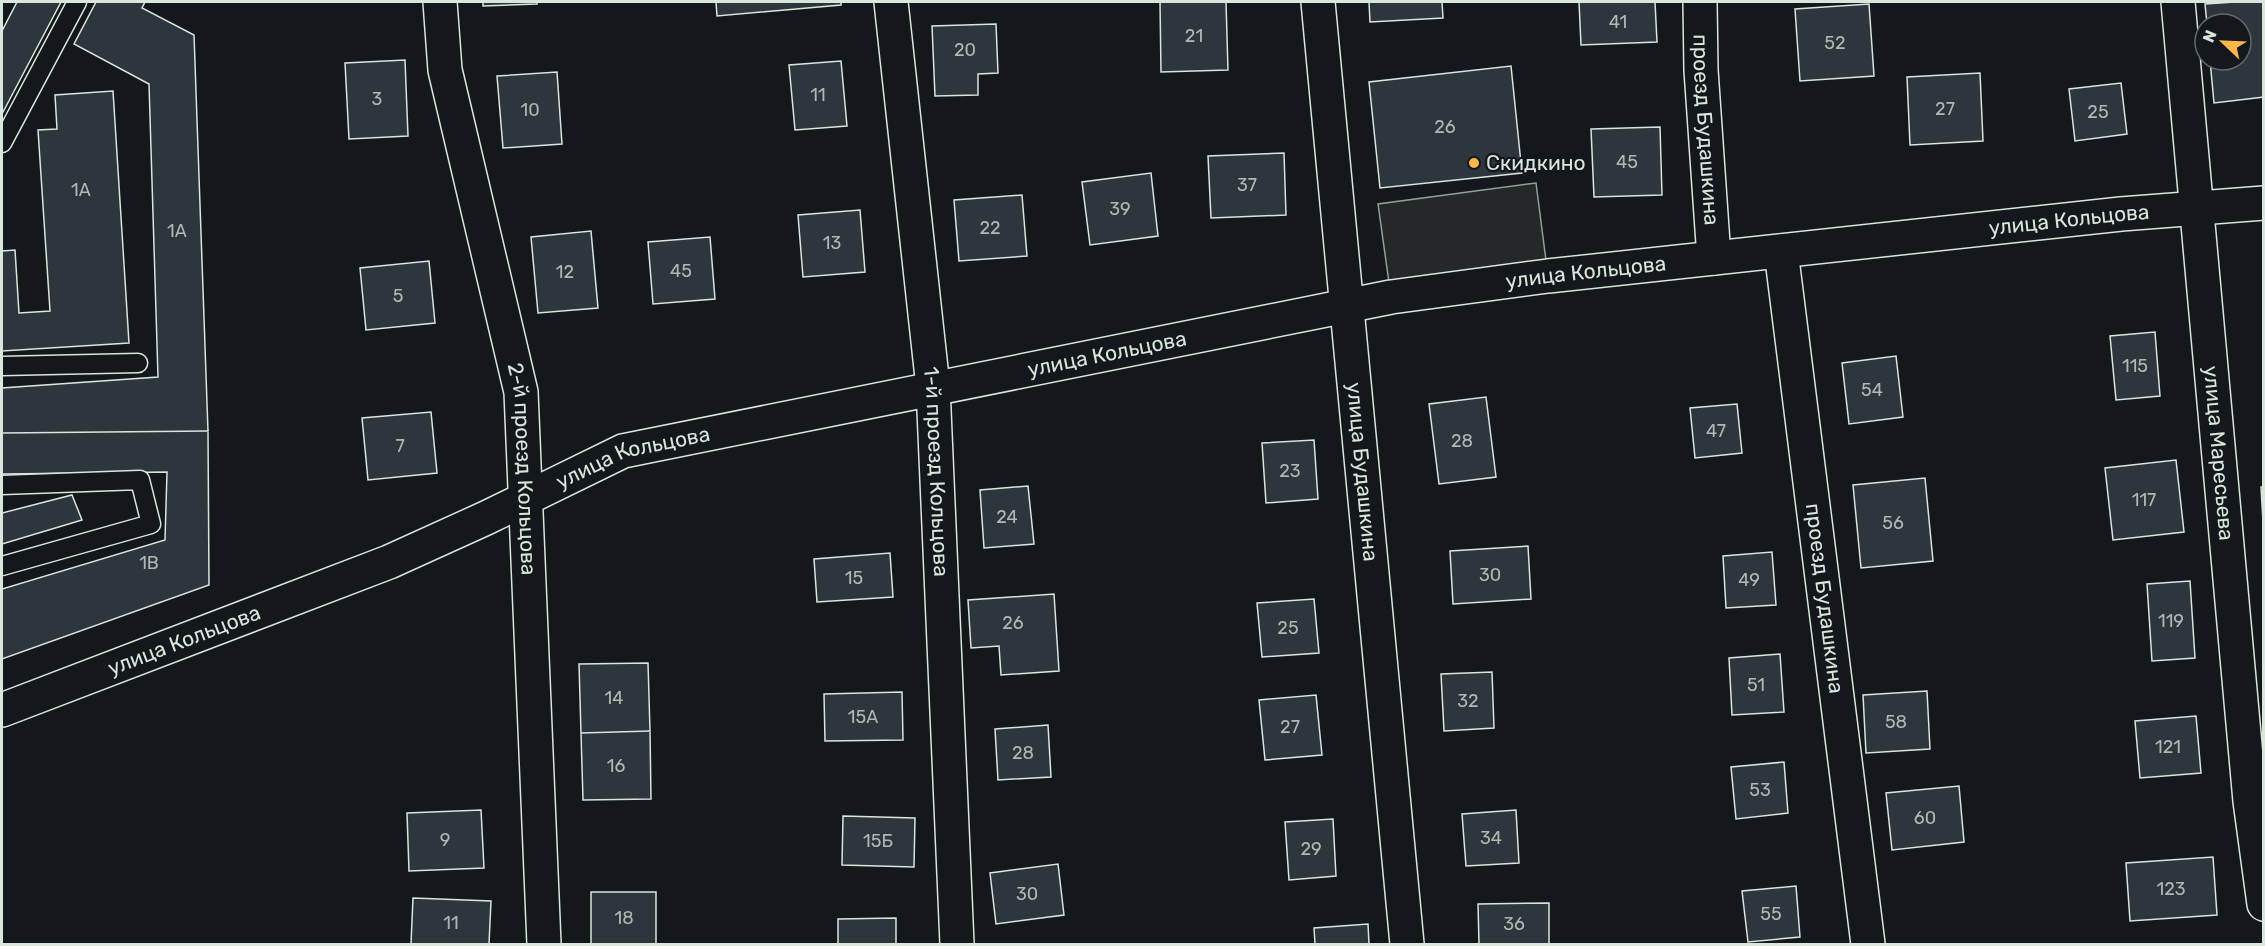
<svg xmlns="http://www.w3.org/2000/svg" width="2265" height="946" viewBox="0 0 2265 946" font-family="Rubik,sans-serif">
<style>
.parking{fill:#24282b;stroke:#939e99;stroke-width:1.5}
.building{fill:#2c363c;stroke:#d8e6dc;stroke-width:1.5}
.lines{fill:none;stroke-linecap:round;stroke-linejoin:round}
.lane-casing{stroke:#d8e6dc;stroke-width:21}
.street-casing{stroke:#d8e6dc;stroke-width:36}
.secondary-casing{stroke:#d8e6dc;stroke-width:36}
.lane{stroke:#14181c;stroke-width:18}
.street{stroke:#14181c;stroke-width:33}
.secondary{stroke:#14181c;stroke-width:33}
.poi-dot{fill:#ffb74d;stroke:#14181c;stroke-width:2}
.labels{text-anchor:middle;stroke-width:4.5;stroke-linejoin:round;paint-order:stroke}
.number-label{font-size:18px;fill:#adbab4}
.street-label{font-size:21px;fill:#d8e6dc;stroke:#14181c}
.poi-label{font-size:21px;fill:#d8e6dc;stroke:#14181c;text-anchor:start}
</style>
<rect width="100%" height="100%" fill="#14181c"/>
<path class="parking" d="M 1536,183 L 1548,276 L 1391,297 L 1378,204 Z"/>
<path class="building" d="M 17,2 L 61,2 L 2,114 L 2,31 Z
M 96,2 L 145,2 L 142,8 L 194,35 L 208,431 L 2,433 L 2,388 L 158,377 L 149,84 L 74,44 Z
M 483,2 L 537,2 L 537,4 L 483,6 Z
M 716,2 L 841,2 L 841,5 L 717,16 Z
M 1160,2 L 1226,2 L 1228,70 L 1161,72 Z
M 1369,2 L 1442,2 L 1443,18 L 1370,22 Z
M 1579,2 L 1655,2 L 1657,42 L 1581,45 Z
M 2235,2 L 2264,2 L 2264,97 L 2214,103 L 2210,60 L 2241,60 L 2241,24 L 2207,24 L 2205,4 Z
M 1869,4 L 1874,76 L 1800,81 L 1795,9 Z
M 996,24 L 998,73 L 978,74 L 978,95 L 935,96 L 932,26 Z
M 405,60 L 408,136 L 349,139 L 345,63 Z
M 841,61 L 847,126 L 795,130 L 789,65 Z
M 1511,66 L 1522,173 L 1380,188 L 1369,82 Z
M 557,72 L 562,144 L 503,148 L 497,76 Z
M 1980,73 L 1983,141 L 1910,145 L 1907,77 Z
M 2121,83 L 2127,134 L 2075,141 L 2069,89 Z
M 113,91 L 129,343 L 2,351 L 2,251 L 15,250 L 19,313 L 50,311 L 38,130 L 57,129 L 55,95 Z
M 1660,127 L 1662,195 L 1594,197 L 1591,129 Z
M 1284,153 L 1286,215 L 1211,218 L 1208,156 Z
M 1151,173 L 1158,236 L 1090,245 L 1082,182 Z
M 1022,195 L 1027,256 L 959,261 L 954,200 Z
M 860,210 L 865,272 L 803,277 L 798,215 Z
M 591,231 L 598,308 L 538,313 L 531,237 Z
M 710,237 L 715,299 L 653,304 L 648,242 Z
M 429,261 L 435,323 L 366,330 L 360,268 Z
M 2155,332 L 2160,396 L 2116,400 L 2110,336 Z
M 1896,356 L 1903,417 L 1849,424 L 1842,363 Z
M 1486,397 L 1496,477 L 1439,484 L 1429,404 Z
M 1737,404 L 1742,453 L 1695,458 L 1690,408 Z
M 431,412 L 437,473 L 368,480 L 362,418 Z
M 208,431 L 209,585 L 2,659 L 2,589 L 165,540 L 167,472 L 2,474 L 2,433 Z
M 1314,440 L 1318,499 L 1266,503 L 1262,443 Z
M 2176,460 L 2184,532 L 2113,540 L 2105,468 Z
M 1925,478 L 1933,561 L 1861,568 L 1853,485 Z
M 1028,486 L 1034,544 L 984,548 L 980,490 Z
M 2261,487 L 2264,487 L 2264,539 Z
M 72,495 L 82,520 L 2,544 L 2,513 Z
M 1528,546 L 1531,599 L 1453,604 L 1450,551 Z
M 1772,552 L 1776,605 L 1726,608 L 1723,556 Z
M 890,553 L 893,597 L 817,602 L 814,559 Z
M 2190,581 L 2195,658 L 2152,661 L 2147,584 Z
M 1054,594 L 1059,671 L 1001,675 L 999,646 L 971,648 L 968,600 Z
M 1314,599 L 1319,653 L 1262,657 L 1257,603 Z
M 1780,654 L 1784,712 L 1732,715 L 1729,658 Z
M 648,663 L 650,731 L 581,733 L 579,664 Z
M 1492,672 L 1494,728 L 1444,731 L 1441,674 Z
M 1927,691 L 1930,749 L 1866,753 L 1863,695 Z
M 902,692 L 903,740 L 825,741 L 824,694 Z
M 1316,695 L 1322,755 L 1265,760 L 1259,700 Z
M 2196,716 L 2201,773 L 2140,778 L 2135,721 Z
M 1048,725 L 1051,777 L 998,780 L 995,729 Z
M 650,731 L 651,799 L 583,800 L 581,733 Z
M 1784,762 L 1788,813 L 1736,819 L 1731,767 Z
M 1959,786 L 1964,842 L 1892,850 L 1886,793 Z
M 481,810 L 484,868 L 409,871 L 407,813 Z
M 1516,810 L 1519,863 L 1466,866 L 1462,814 Z
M 843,816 L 915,818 L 914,867 L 842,865 Z
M 1333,819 L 1336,876 L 1289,880 L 1285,822 Z
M 2213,857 L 2217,915 L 2130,921 L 2126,863 Z
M 1058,864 L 1064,915 L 996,924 L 990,873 Z
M 1796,886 L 1800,937 L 1748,942 L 1742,891 Z
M 591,892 L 656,892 L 656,944 L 591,944 Z
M 413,898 L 491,901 L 489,944 L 411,944 Z
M 1549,903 L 1549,944 L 1479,944 L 1478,904 Z
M 896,918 L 896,944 L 838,944 L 838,919 Z
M 1368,924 L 1369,944 L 1315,944 L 1314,928 Z"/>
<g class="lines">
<defs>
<path id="lane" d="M 2,143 L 77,2
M 2,366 L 138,363
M 2,485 L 140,480 L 151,524 L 2,566"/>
<g id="street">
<path id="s1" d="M 440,2 L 445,70 L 521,392 L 544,944"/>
<path id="s2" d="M 891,2 L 933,387 L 957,944"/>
<path id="s3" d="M 1318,2 L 1407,944"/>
<path id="s4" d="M 1700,2 L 1701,70 L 1714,258"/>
<path id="s5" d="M 2178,2 L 2250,801 L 2264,904"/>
<path id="s6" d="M 1781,251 L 1868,944"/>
</g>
<g id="secondary">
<path id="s7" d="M 2,710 L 389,562 L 486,518 L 623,451 L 1391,297 L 1548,276 L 2121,214 L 2264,203"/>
</g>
</defs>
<use href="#lane" class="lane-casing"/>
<use href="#street" class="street-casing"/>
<use href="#secondary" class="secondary-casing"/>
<use href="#lane" class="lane"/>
<use href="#street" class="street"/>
<use href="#secondary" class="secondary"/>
</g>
<circle class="poi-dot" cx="1474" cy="163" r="6"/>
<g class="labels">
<g class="number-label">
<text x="1618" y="28">41</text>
<text x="1194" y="42">21</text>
<text x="1835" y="49">52</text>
<text x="965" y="56">20</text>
<text x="818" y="101">11</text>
<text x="377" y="105">3</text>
<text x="1945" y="115">27</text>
<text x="530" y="116">10</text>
<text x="2098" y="118">25</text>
<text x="1445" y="133">26</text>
<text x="1627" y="168">45</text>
<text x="1247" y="191">37</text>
<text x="81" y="196">1А</text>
<text x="1120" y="215">39</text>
<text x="990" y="234">22</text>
<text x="177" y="237">1А</text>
<text x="832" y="249">13</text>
<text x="681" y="277">45</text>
<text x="565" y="278">12</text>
<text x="398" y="302">5</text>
<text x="2135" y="372">115</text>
<text x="1872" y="396">54</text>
<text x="1716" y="437">47</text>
<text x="1462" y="447">28</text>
<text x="400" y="452">7</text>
<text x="1290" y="477">23</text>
<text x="2144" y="506">117</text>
<text x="1007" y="523">24</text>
<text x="1893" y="529">56</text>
<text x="149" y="569">1В</text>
<text x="1490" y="581">30</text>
<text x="854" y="584">15</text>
<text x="1749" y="586">49</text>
<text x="2171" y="627">119</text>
<text x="1013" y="629">26</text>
<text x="1288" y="634">25</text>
<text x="1756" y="691">51</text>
<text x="614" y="704">14</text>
<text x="1468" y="707">32</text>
<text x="863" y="723">15А</text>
<text x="1896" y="728">58</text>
<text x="1290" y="733">27</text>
<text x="2168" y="753">121</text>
<text x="1023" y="759">28</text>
<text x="616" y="772">16</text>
<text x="1760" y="796">53</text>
<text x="1925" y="824">60</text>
<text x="1491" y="844">34</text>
<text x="445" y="846">9</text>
<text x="878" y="847">15Б</text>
<text x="1311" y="855">29</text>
<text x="2171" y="895">123</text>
<text x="1027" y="900">30</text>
<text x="1771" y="920">55</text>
<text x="624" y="924">18</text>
<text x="451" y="929">11</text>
<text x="1514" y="930">36</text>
</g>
<g class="street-label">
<text dy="7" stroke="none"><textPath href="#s4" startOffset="128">проезд Будашкина</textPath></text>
<text dy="7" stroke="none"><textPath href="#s7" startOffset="2139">улица Кольцова</textPath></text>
<text dy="7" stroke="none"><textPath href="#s7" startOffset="1653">улица Кольцова</textPath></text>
<text dy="7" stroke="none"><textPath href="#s7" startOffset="1167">улица Кольцова</textPath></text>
<text dy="7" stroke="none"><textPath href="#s5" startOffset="453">улица Маресьева</textPath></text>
<text dy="7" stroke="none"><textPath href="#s7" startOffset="681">улица Кольцова</textPath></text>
<text dy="7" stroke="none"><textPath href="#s1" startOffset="476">2-й проезд Кольцова</textPath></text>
<text dy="7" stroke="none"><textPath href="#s2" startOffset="472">1-й проезд Кольцова</textPath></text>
<text dy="7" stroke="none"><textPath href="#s3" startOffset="472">улица Будашкина</textPath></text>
<text dy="7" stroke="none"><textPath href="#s6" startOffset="350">проезд Будашкина</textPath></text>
<text dy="7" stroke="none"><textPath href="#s7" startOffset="195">улица Кольцова</textPath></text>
</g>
<g class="poi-label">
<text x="1486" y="170">Скидкино</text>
</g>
</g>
<rect width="2265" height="946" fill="none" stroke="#d8e6dc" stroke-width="6"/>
<g transform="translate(2223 42) rotate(293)"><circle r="28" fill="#14181c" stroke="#626a69" stroke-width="1.5"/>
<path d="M0-4.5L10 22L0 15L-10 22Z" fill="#ffb74d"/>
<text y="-9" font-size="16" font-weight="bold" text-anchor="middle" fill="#d8e6dc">N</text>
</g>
</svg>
